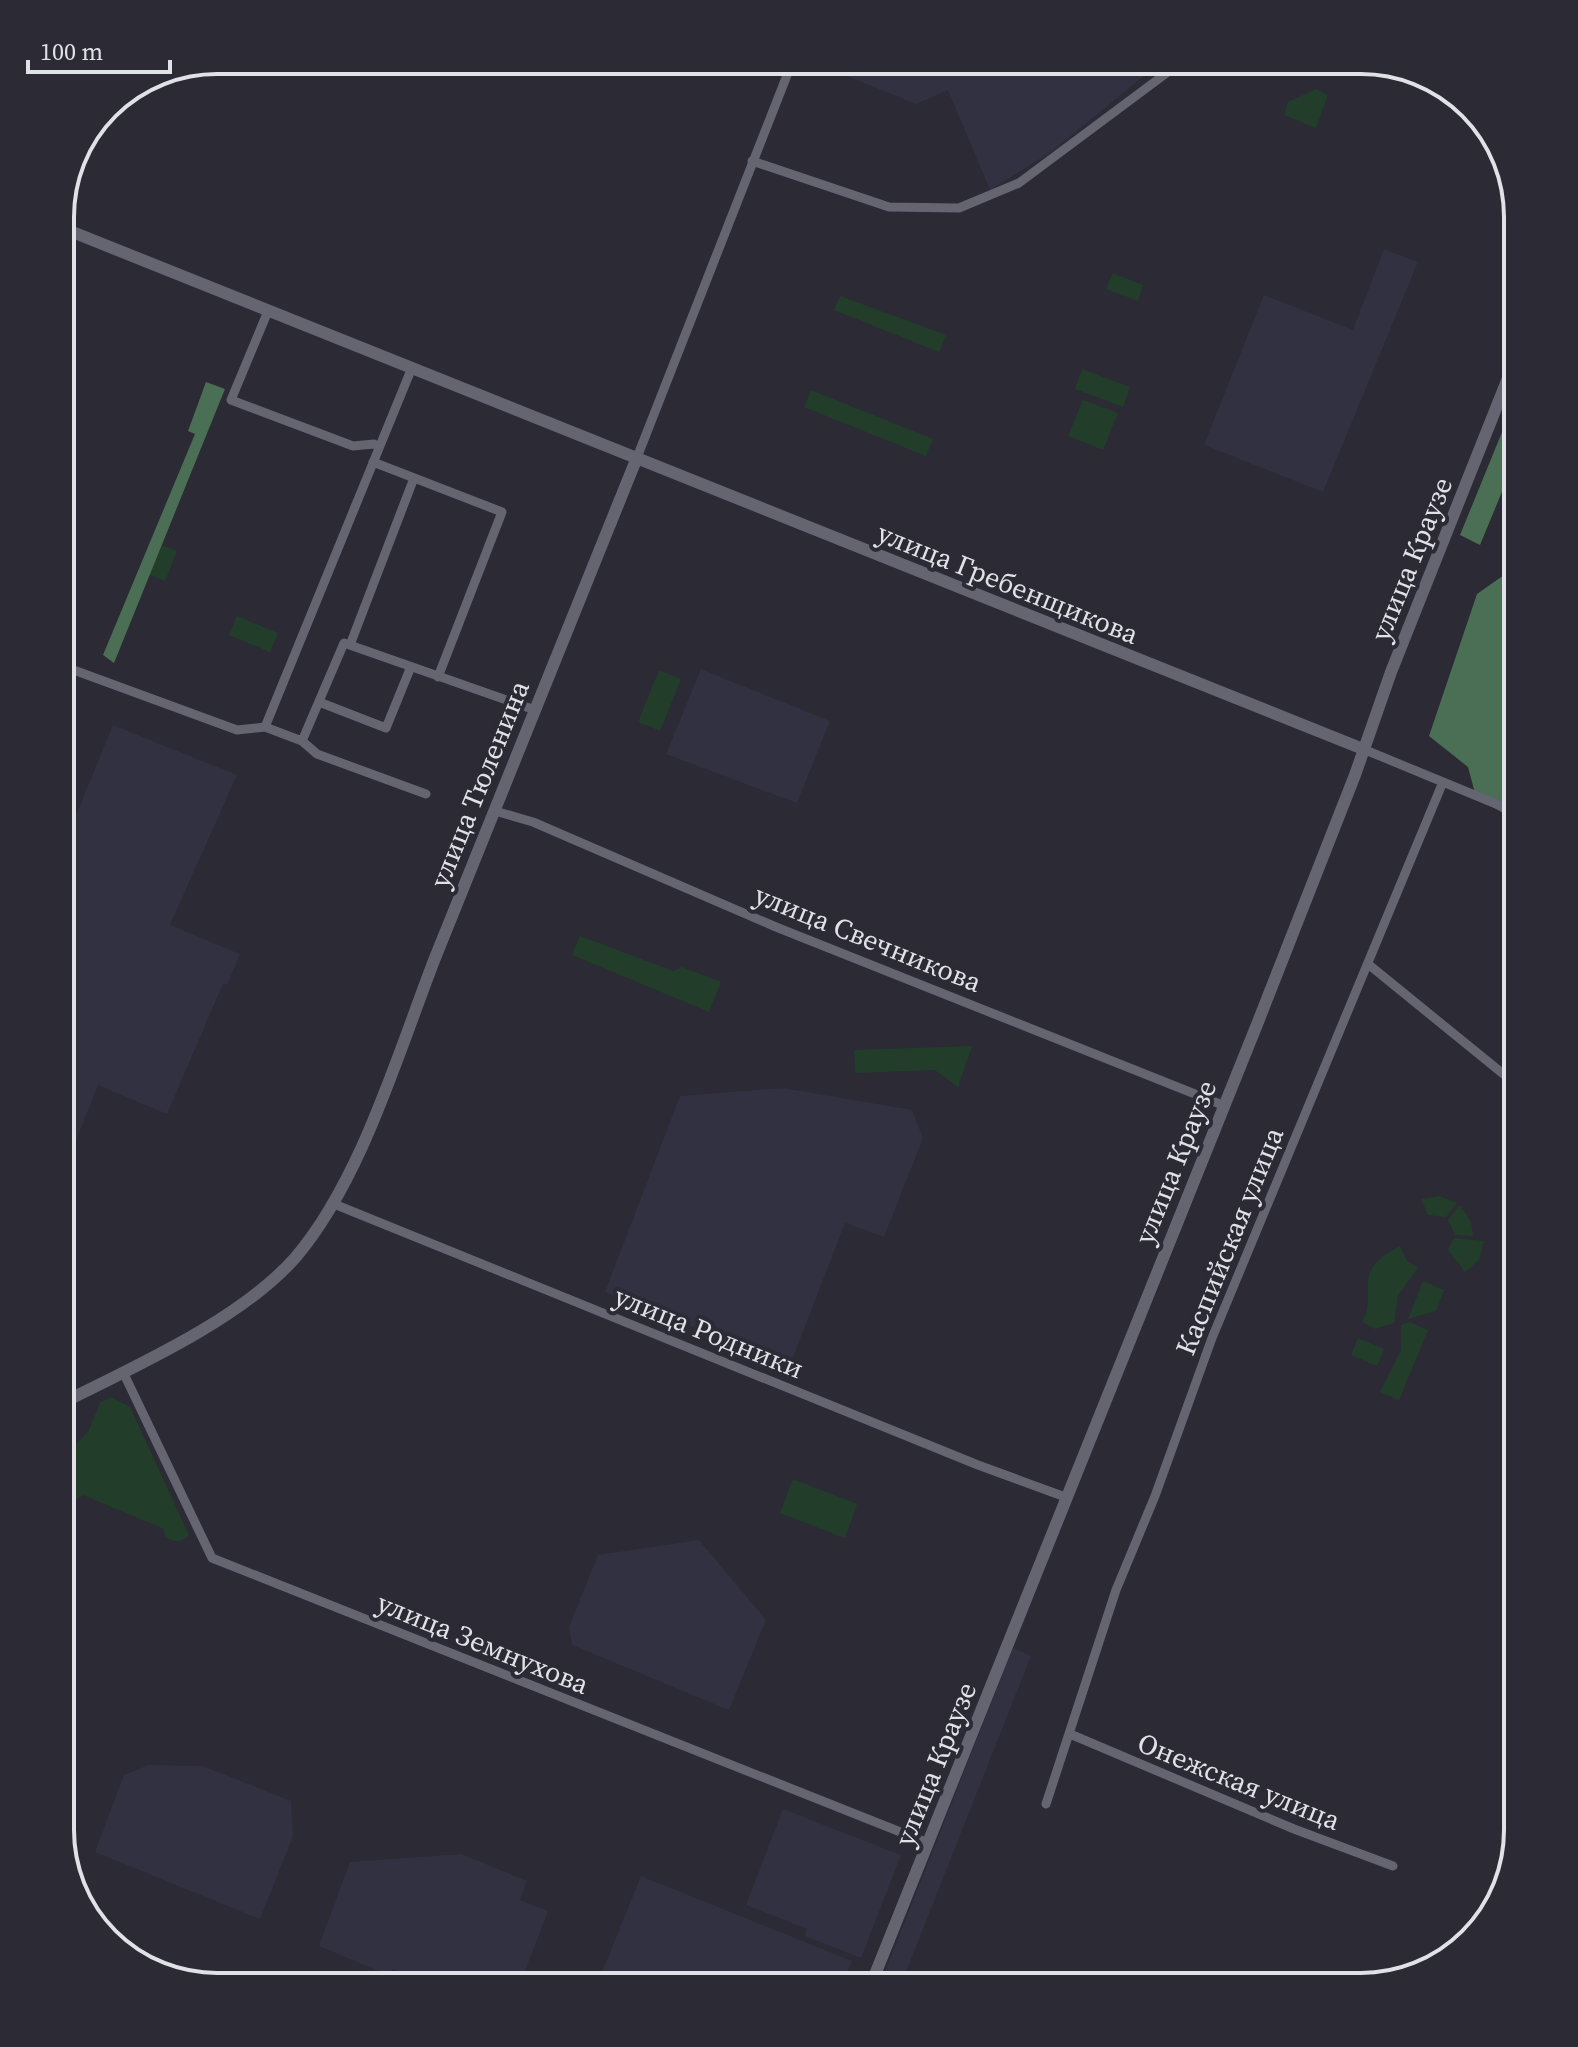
<svg xmlns="http://www.w3.org/2000/svg" width="1578" height="2047" viewBox="0 0 1578 2047" font-family="'Source Serif 4',serif">
<style>
.built{fill:#323142}
.green{fill:#223e2b}
.forest{fill:#4b6f55}
.lines{fill:none;stroke-linecap:round;stroke-linejoin:round}
.street{stroke:#656471;stroke-width:9}
.secondary{stroke:#656471;stroke-width:12}
.labels{text-anchor:middle;stroke-width:8;stroke-linejoin:round;paint-order:stroke}
.street-label{font-size:28px;fill:#e1e1e8;stroke:#2b2a35}
.rim{fill:none;stroke:#e1e1e8;stroke-width:4}
</style>
<rect width="100%" height="100%" fill="#2b2a35"/>
<path class="built" d="M 837,60 L 1163,60 L 1051,152 L 990,190 L 948,90 L 916,104 L 832,70 Z
M 1384,249 L 1418,262 L 1323,492 L 1204,445 L 1264,295 L 1353,330 Z
M 701,669 L 830,721 L 797,803 L 666,754 Z
M 113,725 L 237,775 L 170,925 L 240,954 L 227,985 L 223,984 L 167,1114 L 98,1085 L 60,1181 L 60,854 Z
M 783,1088 L 912,1110 L 923,1138 L 884,1237 L 845,1223 L 790,1365 L 605,1292 L 680,1096 Z
M 699,1540 L 766,1620 L 729,1710 L 572,1645 L 569,1627 L 598,1555 Z
M 1013,1648 L 1031,1656 L 900,1987 L 879,1987 Z
M 148,1765 L 203,1766 L 291,1801 L 293,1836 L 260,1919 L 95,1852 L 124,1775 Z
M 783,1809 L 901,1855 L 861,1958 L 805,1936 L 807,1929 L 746,1905 Z
M 461,1854 L 527,1881 L 520,1900 L 548,1911 L 519,1987 L 433,1987 L 393,1969 L 388,1975 L 319,1946 L 350,1862 Z
M 641,1876 L 852,1961 L 841,1987 L 596,1987 Z"/>
<path class="green" d="M 1316,89 L 1328,95 L 1316,128 L 1284,115 L 1288,102 Z
M 1113,273 L 1143,285 L 1138,301 L 1106,289 Z
M 840,296 L 946,335 L 939,352 L 834,310 Z
M 1082,369 L 1130,387 L 1123,407 L 1075,389 Z
M 811,390 L 933,439 L 926,456 L 804,407 Z
M 1083,400 L 1118,413 L 1103,450 L 1068,436 Z
M 162,545 L 177,551 L 165,581 L 149,575 Z
M 237,616 L 278,633 L 270,652 L 229,635 Z
M 659,670 L 681,679 L 660,731 L 638,722 Z
M 580,936 L 673,971 L 682,967 L 721,982 L 709,1012 L 572,955 Z
M 972,1046 L 958,1087 L 935,1070 L 855,1073 L 854,1050 Z
M 1440,1196 L 1457,1203 L 1446,1217 L 1428,1215 L 1421,1199 Z
M 1460,1205 L 1471,1222 L 1473,1236 L 1455,1235 L 1448,1220 Z
M 1454,1238 L 1484,1241 L 1479,1260 L 1465,1272 L 1448,1250 Z
M 1400,1246 L 1406,1260 L 1418,1268 L 1398,1295 L 1394,1323 L 1375,1329 L 1362,1322 C 1380,1292 1347,1273 1400,1246 Z
M 1423,1281 L 1444,1290 L 1436,1311 L 1408,1319 Z
M 1410,1322 L 1428,1330 L 1399,1400 L 1380,1392 L 1401,1350 L 1401,1325 Z
M 1358,1338 L 1384,1349 L 1377,1366 L 1351,1355 Z
M 111,1397 L 130,1407 L 189,1535 C 180,1543 175,1543 165,1536 L 164,1529 L 83,1495 L 75,1500 L 60,1494 L 60,1461 L 88,1432 L 100,1403 Z
M 793,1479 L 857,1504 L 845,1538 L 780,1513 Z"/>
<path class="forest" d="M 206,382 L 225,389 L 114,663 L 103,655 L 195,434 L 188,431 Z
M 1518,393 L 1518,453 L 1480,545 L 1460,535 Z
M 1504,575 L 1518,581 L 1518,822 L 1476,797 L 1468,767 L 1429,736 L 1477,594 Z"/>
<g class="lines">
<path class="street" d="M 752,161 L 889,207 L 959,208 L 1019,183 L 1184,60
M 268,311 L 231,400 L 353,446 L 374,444
M 636,460 L 793,60
M 373,462 L 502,512 L 438,677
M 350,645 L 414,478
M 60,665 L 237,730 L 265,727 L 302,741 L 344,643 L 535,710
M 319,702 L 386,728 L 410,669
M 265,727 L 411,370
M 302,741 L 317,754 L 426,794
M 1443,782 L 1518,813
M 495,811 L 533,822 L 776,927 L 1225,1106
M 1368,964 L 1518,1086
M 334,1204 L 978,1465 L 1068,1498
M 124,1374 L 212,1558 L 928,1843
M 1070,1734 L 1294,1829 L 1393,1866
M 1046,1804 L 1116,1590 L 1155,1496 L 1212,1338 L 1443,782 L 1363,749"/>
<path class="secondary" d="M 60,227 L 1363,749
M 60,1404 C 134,1367 240,1320 295,1258 C 361,1181 398,1053 435,958 C 501,792 568,626 636,460
M 870,1987 L 1258,1022 L 1355,775 L 1391,672 L 1518,353"/>
</g>
<g class="labels">
<g class="street-label">
<text transform="translate(1411 559) rotate(-68)" y="10">улица Краузе</text>
<text transform="translate(1008 583) rotate(22)" y="10">улица Гребенщикова</text>
<text transform="translate(479 784) rotate(-68)" y="10">улица Тюленина</text>
<text transform="translate(868 938) rotate(22)" y="10">улица Свечникова</text>
<text transform="translate(1175 1162) rotate(-68)" y="10">улица Краузе</text>
<text transform="translate(1229 1241) rotate(-68)" y="10">Каспийская улица</text>
<text transform="translate(709 1332) rotate(22)" y="10">улица Родники</text>
<text transform="translate(483 1643) rotate(22)" y="10">улица Земнухова</text>
<text transform="translate(935 1764) rotate(-68)" y="10">улица Краузе</text>
<text transform="translate(1239 1781) rotate(22)" y="10">Онежская улица</text>
</g>
</g>
<path d="M0 0H1578V2047H0ZM217 74H1361A143 143 0 0 1 1504 217V1830A143 143 0 0 1 1361 1973H217A143 143 0 0 1 74 1830V217A143 143 0 0 1 217 74Z" fill="#2b2a35" fill-rule="evenodd"/>
<path class="rim" d="M217 74H1361A143 143 0 0 1 1504 217V1830A143 143 0 0 1 1361 1973H217A143 143 0 0 1 74 1830V217A143 143 0 0 1 217 74Z"/>
<path d="M28 60v12h142v-12" fill="none" stroke="#e1e1e8" stroke-width="4"/>
<text x="40" y="60" font-size="24" fill="#e1e1e8" stroke="#2b2a35" stroke-width="6" paint-order="stroke">100 m</text>
</svg>
